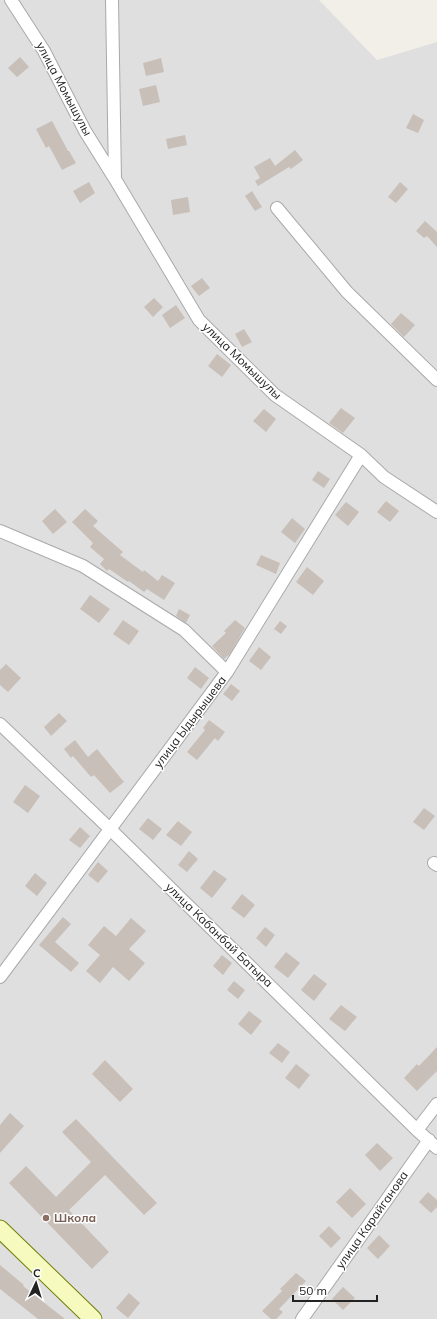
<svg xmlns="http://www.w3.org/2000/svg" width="437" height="1319" viewBox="0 0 437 1319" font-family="Mulish,sans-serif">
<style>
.residential{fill:#e0dfdf}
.building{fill:#c7bfb8}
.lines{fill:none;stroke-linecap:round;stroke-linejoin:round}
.street-casing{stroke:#a9a9a9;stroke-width:14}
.secondary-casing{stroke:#707d05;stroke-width:19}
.street{stroke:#fff;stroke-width:12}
.secondary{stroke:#f7fabf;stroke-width:17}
.education-dot{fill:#8d6e63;stroke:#fff;stroke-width:1.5}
.labels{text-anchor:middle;stroke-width:3;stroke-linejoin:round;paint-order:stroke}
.street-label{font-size:12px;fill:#222;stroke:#fff}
.education-label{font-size:12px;font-weight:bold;fill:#785e54;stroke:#fff;text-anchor:start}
</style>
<rect width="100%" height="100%" fill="#f2efe9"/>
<path class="residential" d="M 0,0 L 319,0 L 377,60 L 437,42 L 437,1319 L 0,1319 Z"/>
<path class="building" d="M 20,57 L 29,67 L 17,77 L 8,68 Z
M 161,58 L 164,72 L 146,76 L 143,63 Z
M 156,85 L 160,102 L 143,106 L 139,89 Z
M 413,114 L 424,120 L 418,133 L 406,128 Z
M 52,121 L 68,151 L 69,151 L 76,163 L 62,170 L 49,146 L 46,148 L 36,129 Z
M 185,135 L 187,145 L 168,149 L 166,139 Z
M 295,150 L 303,160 L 291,169 L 289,167 L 258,186 L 255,181 L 260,178 L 254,167 L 270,158 L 275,166 Z
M 89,182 L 95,193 L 80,203 L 73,191 Z
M 400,182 L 408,189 L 396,203 L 388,197 Z
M 252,191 L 262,207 L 255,211 L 245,196 Z
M 188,197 L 190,212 L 173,215 L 171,200 Z
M 425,221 L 437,232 L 437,247 L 427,236 L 424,238 L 416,231 Z
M 202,278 L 210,288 L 199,296 L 191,286 Z
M 154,298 L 163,307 L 153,317 L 144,307 Z
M 176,305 L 185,318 L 170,328 L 162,315 Z
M 401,313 L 415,325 L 404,337 L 391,324 Z
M 244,329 L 252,342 L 242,347 L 235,334 Z
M 217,354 L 231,365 L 222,377 L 208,366 Z
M 341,408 L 355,418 L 343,433 L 329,423 Z
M 264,409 L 276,419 L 266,432 L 253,421 Z
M 318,471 L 330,479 L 324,488 L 312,480 Z
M 386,501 L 399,511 L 390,522 L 377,512 Z
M 346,502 L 359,512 L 348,526 L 335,515 Z
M 55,509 L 67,522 L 53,534 L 42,521 Z
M 85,509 L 98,521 L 93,526 L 123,552 L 120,555 L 143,572 L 144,570 L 158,581 L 162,575 L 175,583 L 164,600 L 147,589 L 144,592 L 129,581 L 128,582 L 109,569 L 107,571 L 100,564 L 104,559 L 90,547 L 93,543 L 72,522 Z
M 292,518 L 305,529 L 295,543 L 281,532 Z
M 261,555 L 280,563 L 276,574 L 256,565 Z
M 307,567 L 324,581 L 313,595 L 296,582 Z
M 90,595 L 110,609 L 99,623 L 80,609 Z
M 179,609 L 190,615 L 186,623 L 176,616 Z
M 123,620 L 139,631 L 129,645 L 113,634 Z
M 235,620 L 245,628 L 230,654 L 224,659 L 212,646 L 226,633 L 224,631 Z
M 280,621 L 287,626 L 281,634 L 274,629 Z
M 259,647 L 271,657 L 261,670 L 249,661 Z
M 6,664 L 21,678 L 8,692 L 0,685 L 0,670 Z
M 195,667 L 209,678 L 201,689 L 187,678 Z
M 231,684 L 240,691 L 232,701 L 223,694 Z
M 59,713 L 67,721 L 51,736 L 44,727 Z
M 209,720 L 225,732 L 218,741 L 215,738 L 197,760 L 187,752 L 205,730 L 203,728 Z
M 75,740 L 88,757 L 97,749 L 124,782 L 110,793 L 94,775 L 91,777 L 73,756 L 71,758 L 64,749 Z
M 25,785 L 40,796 L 28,813 L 13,802 Z
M 424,808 L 435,816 L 424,830 L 413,822 Z
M 148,818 L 162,829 L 153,840 L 139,829 Z
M 178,821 L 192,832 L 181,846 L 166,835 Z
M 80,827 L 90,836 L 80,848 L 69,840 Z
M 189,851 L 198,859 L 187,872 L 178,865 Z
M 98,862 L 108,871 L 98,883 L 88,875 Z
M 214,870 L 227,879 L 212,898 L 200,888 Z
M 35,873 L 47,883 L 37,896 L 25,886 Z
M 242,894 L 255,905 L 244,918 L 231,908 Z
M 63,917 L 71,924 L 55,942 L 79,963 L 71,972 L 39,945 Z
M 131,918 L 146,931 L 129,949 L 145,963 L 129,981 L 113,967 L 100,983 L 86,971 L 100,955 L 88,945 L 104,926 L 116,936 Z
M 265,927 L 275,935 L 266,947 L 256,938 Z
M 286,952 L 300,963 L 288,978 L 274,967 Z
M 222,955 L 232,963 L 223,975 L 213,966 Z
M 314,974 L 327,984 L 314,1001 L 301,990 Z
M 234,981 L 245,990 L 238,999 L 227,990 Z
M 341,1005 L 357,1017 L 345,1031 L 329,1019 Z
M 249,1011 L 262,1021 L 251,1035 L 238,1024 Z
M 278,1043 L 290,1052 L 282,1063 L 269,1053 Z
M 437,1047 L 437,1071 L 417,1091 L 404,1078 L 417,1064 L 419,1066 Z
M 105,1060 L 133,1089 L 120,1102 L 92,1074 Z
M 296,1064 L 310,1075 L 299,1089 L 285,1078 Z
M 10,1113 L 24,1126 L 0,1153 L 0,1125 Z
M 76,1119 L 157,1203 L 144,1215 L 105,1175 L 69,1210 L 109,1252 L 92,1269 L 9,1183 L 26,1166 L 56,1197 L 91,1162 L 62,1132 Z
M 377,1143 L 393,1158 L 380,1171 L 365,1155 Z
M 350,1188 L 366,1204 L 352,1218 L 336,1202 Z
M 428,1192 L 437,1200 L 437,1207 L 431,1213 L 419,1202 Z
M 329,1226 L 341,1238 L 331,1248 L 319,1236 Z
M 379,1235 L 390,1246 L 378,1259 L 367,1248 Z
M 0,1265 L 24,1285 L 23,1286 L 65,1319 L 38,1319 L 0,1289 Z
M 296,1273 L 306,1281 L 279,1309 L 283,1312 L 276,1319 L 271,1319 L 262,1311 L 282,1291 L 280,1289 Z
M 343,1287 L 355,1298 L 343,1310 L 332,1299 Z
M 129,1293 L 140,1303 L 128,1318 L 116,1308 Z"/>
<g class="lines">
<defs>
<path id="street" d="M 11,0 L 44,51 L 85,131 L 115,179
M 112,0 L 115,179 L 199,320 L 275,395 L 361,455 L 384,477 L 437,512
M 277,208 L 347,292 L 437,380
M 0,531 L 83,566 L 184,630 L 227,672
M 0,724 L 110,829 L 417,1130 L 437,1148
M 434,863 L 437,865
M 0,977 L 227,672 L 361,455
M 417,1130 L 437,1104
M 302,1319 L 429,1140"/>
<path id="secondary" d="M 0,1229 L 93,1319"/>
</defs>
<use href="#street" class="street-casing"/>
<use href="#secondary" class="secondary-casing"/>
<use href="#street" class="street"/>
<use href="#secondary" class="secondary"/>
</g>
<circle class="education-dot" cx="46" cy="1218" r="4"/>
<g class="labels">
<g class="street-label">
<text transform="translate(64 89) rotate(62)" y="4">улица Момышулы</text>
<text transform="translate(242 361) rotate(44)" y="4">улица Момышулы</text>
<text transform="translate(190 722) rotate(-53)" y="4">улица Ыдырышева</text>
<text transform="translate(219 935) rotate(44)" y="4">улица Кабанбай Батыра</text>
<text transform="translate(372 1220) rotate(-55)" y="4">улица Карайганова</text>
</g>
<g class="education-label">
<text x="54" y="1222">Школа</text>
</g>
</g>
<g transform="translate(36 1283) rotate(4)" stroke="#ffffff" stroke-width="3" paint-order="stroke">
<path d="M0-3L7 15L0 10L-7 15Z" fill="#222222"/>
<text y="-6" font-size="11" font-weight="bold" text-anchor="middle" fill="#222222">С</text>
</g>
<path d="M293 1295v6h84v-6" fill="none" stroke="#222222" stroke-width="2"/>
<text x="299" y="1295" font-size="12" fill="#222222" stroke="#ffffff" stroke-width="3" paint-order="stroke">50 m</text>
</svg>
